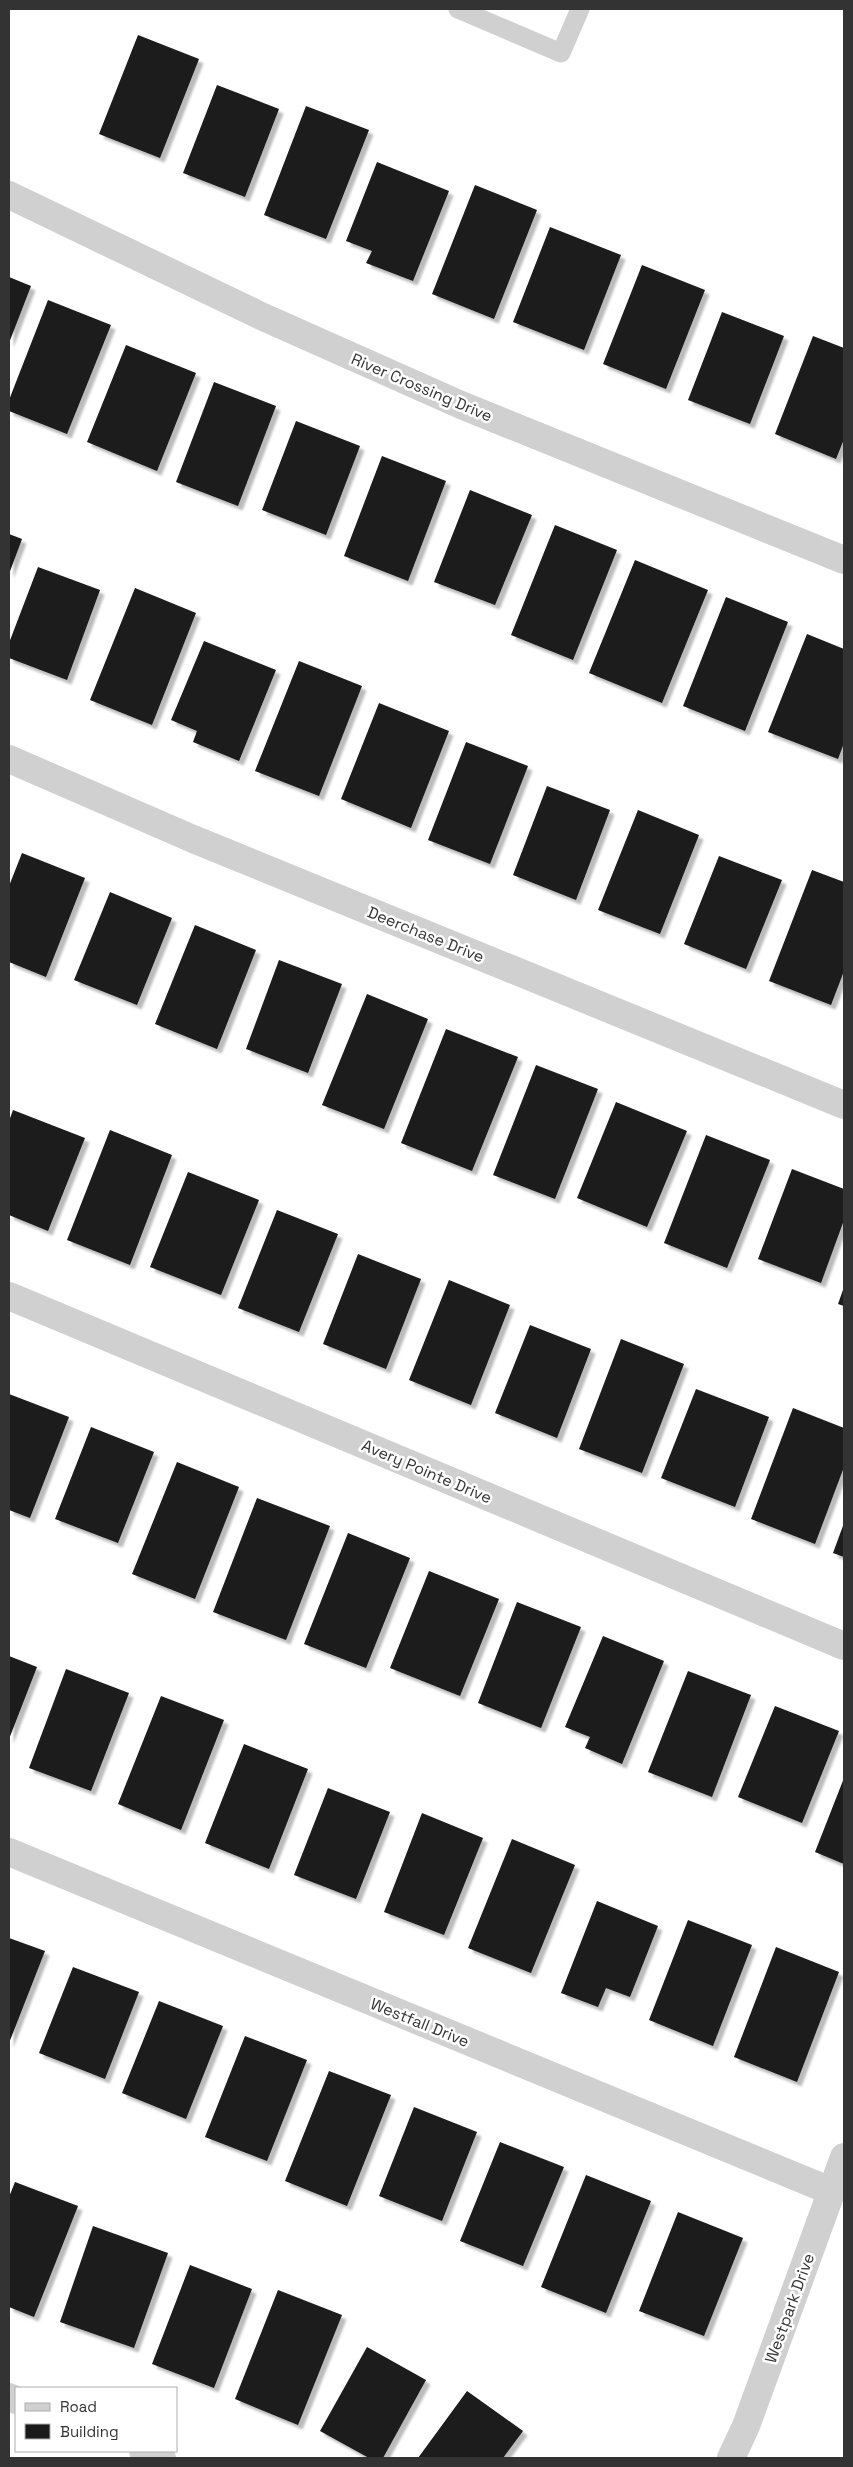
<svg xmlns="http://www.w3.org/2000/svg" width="853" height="2467" viewBox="0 0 853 2467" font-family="'Space Grotesk',sans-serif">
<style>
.building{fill:#1a1a1a;filter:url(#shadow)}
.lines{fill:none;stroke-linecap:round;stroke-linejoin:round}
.lane{stroke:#d0d0d0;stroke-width:19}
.street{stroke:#d0d0d0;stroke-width:28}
.labels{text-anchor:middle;stroke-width:5;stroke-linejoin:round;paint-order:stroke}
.street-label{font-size:16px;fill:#333;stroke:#fff}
</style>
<defs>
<filter id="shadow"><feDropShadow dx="4.5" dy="4.5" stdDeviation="1" flood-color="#0004"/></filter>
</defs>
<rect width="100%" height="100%" fill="#fff"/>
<path class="building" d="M 138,35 L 199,59 L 160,158 L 99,134 Z
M 217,85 L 279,109 L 245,197 L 183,173 Z
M 306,106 L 369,130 L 326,239 L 264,215 Z
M 377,162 L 449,191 L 413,281 L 366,263 L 372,251 L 346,241 Z
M 475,185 L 537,210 L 494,319 L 432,294 Z
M 550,227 L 621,255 L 584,350 L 513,322 Z
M 642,265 L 705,290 L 666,389 L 603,364 Z
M 9,277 L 31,286 L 9,343 Z
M 48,300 L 111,325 L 67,434 L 9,411 L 9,400 Z
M 722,312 L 784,336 L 750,424 L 688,400 Z
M 813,336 L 844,348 L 844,439 L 836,459 L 775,434 Z
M 126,345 L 196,373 L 157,471 L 87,442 Z
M 214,382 L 276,406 L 238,506 L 176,482 Z
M 296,421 L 360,446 L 326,535 L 262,510 Z
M 382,456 L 446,481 L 408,581 L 344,556 Z
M 470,490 L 532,515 L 495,605 L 434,582 Z
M 555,525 L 617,550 L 573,660 L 511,635 Z
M 9,534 L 22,539 L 9,574 Z
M 635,560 L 708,590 L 662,703 L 589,673 Z
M 38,567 L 100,590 L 67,680 L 9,658 L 9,643 Z
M 135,588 L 196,613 L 152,725 L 90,700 Z
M 726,597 L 788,622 L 745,731 L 683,706 Z
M 807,634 L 844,649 L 844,743 L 838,759 L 768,732 Z
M 204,641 L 276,670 L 239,761 L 193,742 L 197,731 L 171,720 Z
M 299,661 L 362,686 L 319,796 L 255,771 Z
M 379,703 L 449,731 L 411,828 L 341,799 Z
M 466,742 L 528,766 L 490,864 L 428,840 Z
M 547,786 L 610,810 L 576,900 L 513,875 Z
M 638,810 L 699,835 L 660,934 L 598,910 Z
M 22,853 L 85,878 L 46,977 L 9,962 L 9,886 Z
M 719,856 L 782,880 L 746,969 L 684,944 Z
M 812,870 L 844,882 L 844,971 L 831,1005 L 769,981 Z
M 110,892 L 172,918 L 137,1005 L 74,980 Z
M 195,925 L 256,950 L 217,1049 L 155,1024 Z
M 279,960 L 342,984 L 308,1073 L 246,1049 Z
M 367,994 L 428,1019 L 384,1129 L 322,1105 Z
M 446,1029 L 518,1057 L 472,1171 L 401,1143 Z
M 536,1065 L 598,1089 L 555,1199 L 493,1175 Z
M 616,1102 L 687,1131 L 647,1227 L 577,1198 Z
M 13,1110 L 85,1138 L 48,1231 L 9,1215 L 9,1121 Z
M 110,1130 L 172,1155 L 130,1265 L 67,1240 Z
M 706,1135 L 770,1160 L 727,1268 L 664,1243 Z
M 792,1169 L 844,1189 L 844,1220 L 821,1283 L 758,1259 Z
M 188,1172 L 259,1200 L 221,1295 L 150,1267 Z
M 277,1210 L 338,1234 L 299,1332 L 238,1308 Z
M 358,1254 L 421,1279 L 386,1369 L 323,1344 Z
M 449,1280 L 510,1305 L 471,1405 L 409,1380 Z
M 844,1287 L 844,1306 L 838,1304 Z
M 530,1325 L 591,1349 L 557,1438 L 495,1413 Z
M 621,1339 L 684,1364 L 642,1473 L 579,1449 Z
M 696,1389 L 769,1417 L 735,1507 L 661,1478 Z
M 9,1394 L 69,1417 L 30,1518 L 9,1510 Z
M 793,1408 L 844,1428 L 844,1467 L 815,1544 L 751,1519 Z
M 91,1427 L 154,1452 L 118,1543 L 55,1519 Z
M 177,1462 L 239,1487 L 195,1599 L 132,1574 Z
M 257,1498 L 330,1526 L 286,1640 L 213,1612 Z
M 844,1523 L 844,1557 L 833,1553 Z
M 348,1533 L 410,1558 L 366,1668 L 304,1644 Z
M 429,1571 L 499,1599 L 460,1696 L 390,1668 Z
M 517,1602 L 581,1627 L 541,1728 L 478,1703 Z
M 603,1636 L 664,1661 L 622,1764 L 585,1748 L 590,1737 L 565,1727 Z
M 9,1656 L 37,1667 L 9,1739 Z
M 66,1669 L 129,1693 L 91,1791 L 29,1768 Z
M 688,1671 L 751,1695 L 712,1797 L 648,1772 Z
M 161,1696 L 224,1720 L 181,1830 L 118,1804 Z
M 775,1706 L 839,1731 L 802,1823 L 738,1797 Z
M 244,1744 L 308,1769 L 269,1869 L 205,1843 Z
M 844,1778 L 844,1864 L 815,1852 Z
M 328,1788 L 390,1812 L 356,1899 L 294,1875 Z
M 422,1813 L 483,1838 L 444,1935 L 384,1912 Z
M 512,1839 L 575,1865 L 531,1973 L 468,1948 Z
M 597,1901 L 658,1926 L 630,1997 L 606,1988 L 598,2007 L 561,1993 Z
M 688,1920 L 752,1945 L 713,2046 L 649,2020 Z
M 9,1938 L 45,1951 L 9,2043 Z
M 776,1947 L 839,1972 L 797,2082 L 734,2057 Z
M 73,1967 L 139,1992 L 105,2079 L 39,2053 Z
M 159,2001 L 223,2026 L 186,2119 L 122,2093 Z
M 245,2036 L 307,2060 L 267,2161 L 205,2137 Z
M 329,2071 L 391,2095 L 347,2206 L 285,2181 Z
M 414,2107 L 477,2132 L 442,2221 L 379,2196 Z
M 500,2142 L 564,2167 L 523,2266 L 460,2241 Z
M 586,2175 L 651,2201 L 606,2313 L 541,2287 Z
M 15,2182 L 78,2206 L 34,2317 L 9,2307 L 9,2197 Z
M 678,2212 L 743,2238 L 704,2336 L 639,2311 Z
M 93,2226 L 168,2253 L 134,2348 L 60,2322 Z
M 190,2265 L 252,2289 L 214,2388 L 152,2364 Z
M 278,2290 L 342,2315 L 298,2425 L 235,2399 Z
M 367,2347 L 426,2380 L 383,2458 L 369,2458 L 320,2431 Z
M 467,2391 L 523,2431 L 503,2458 L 418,2458 Z"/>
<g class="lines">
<path class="lane" d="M 458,9 L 561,53 L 580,9"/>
<path class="street" d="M 9,195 L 261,316 L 461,405 L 844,560
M 9,759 L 193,839 L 844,1105
M 9,1296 L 844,1646
M 9,1852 L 831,2191
M 9,2397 L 16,2400
M 143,2451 L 162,2458
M 731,2458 L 746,2426 L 844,2157"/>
</g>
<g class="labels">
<g class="street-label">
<text transform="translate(422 387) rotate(23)" y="6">River Crossing Drive</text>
<text transform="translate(426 934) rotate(22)" y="6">Deerchase Drive</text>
<text transform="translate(427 1471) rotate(23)" y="6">Avery Pointe Drive</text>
<text transform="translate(420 2022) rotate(22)" y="6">Westfall Drive</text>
<text transform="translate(789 2308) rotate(-70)" y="6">Westpark Drive</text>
</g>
</g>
<rect width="853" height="2467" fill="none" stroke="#333333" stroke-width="20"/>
<rect x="15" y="2387" width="162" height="65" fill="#ffffff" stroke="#adadad"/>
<rect x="25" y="2403" width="25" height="8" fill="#d0d0d0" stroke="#adadad"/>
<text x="60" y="2412" font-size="15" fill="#333333">Road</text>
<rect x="25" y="2424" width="25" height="15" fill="#1a1a1a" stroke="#adadad"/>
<text x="60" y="2437" font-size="15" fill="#333333">Building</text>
</svg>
